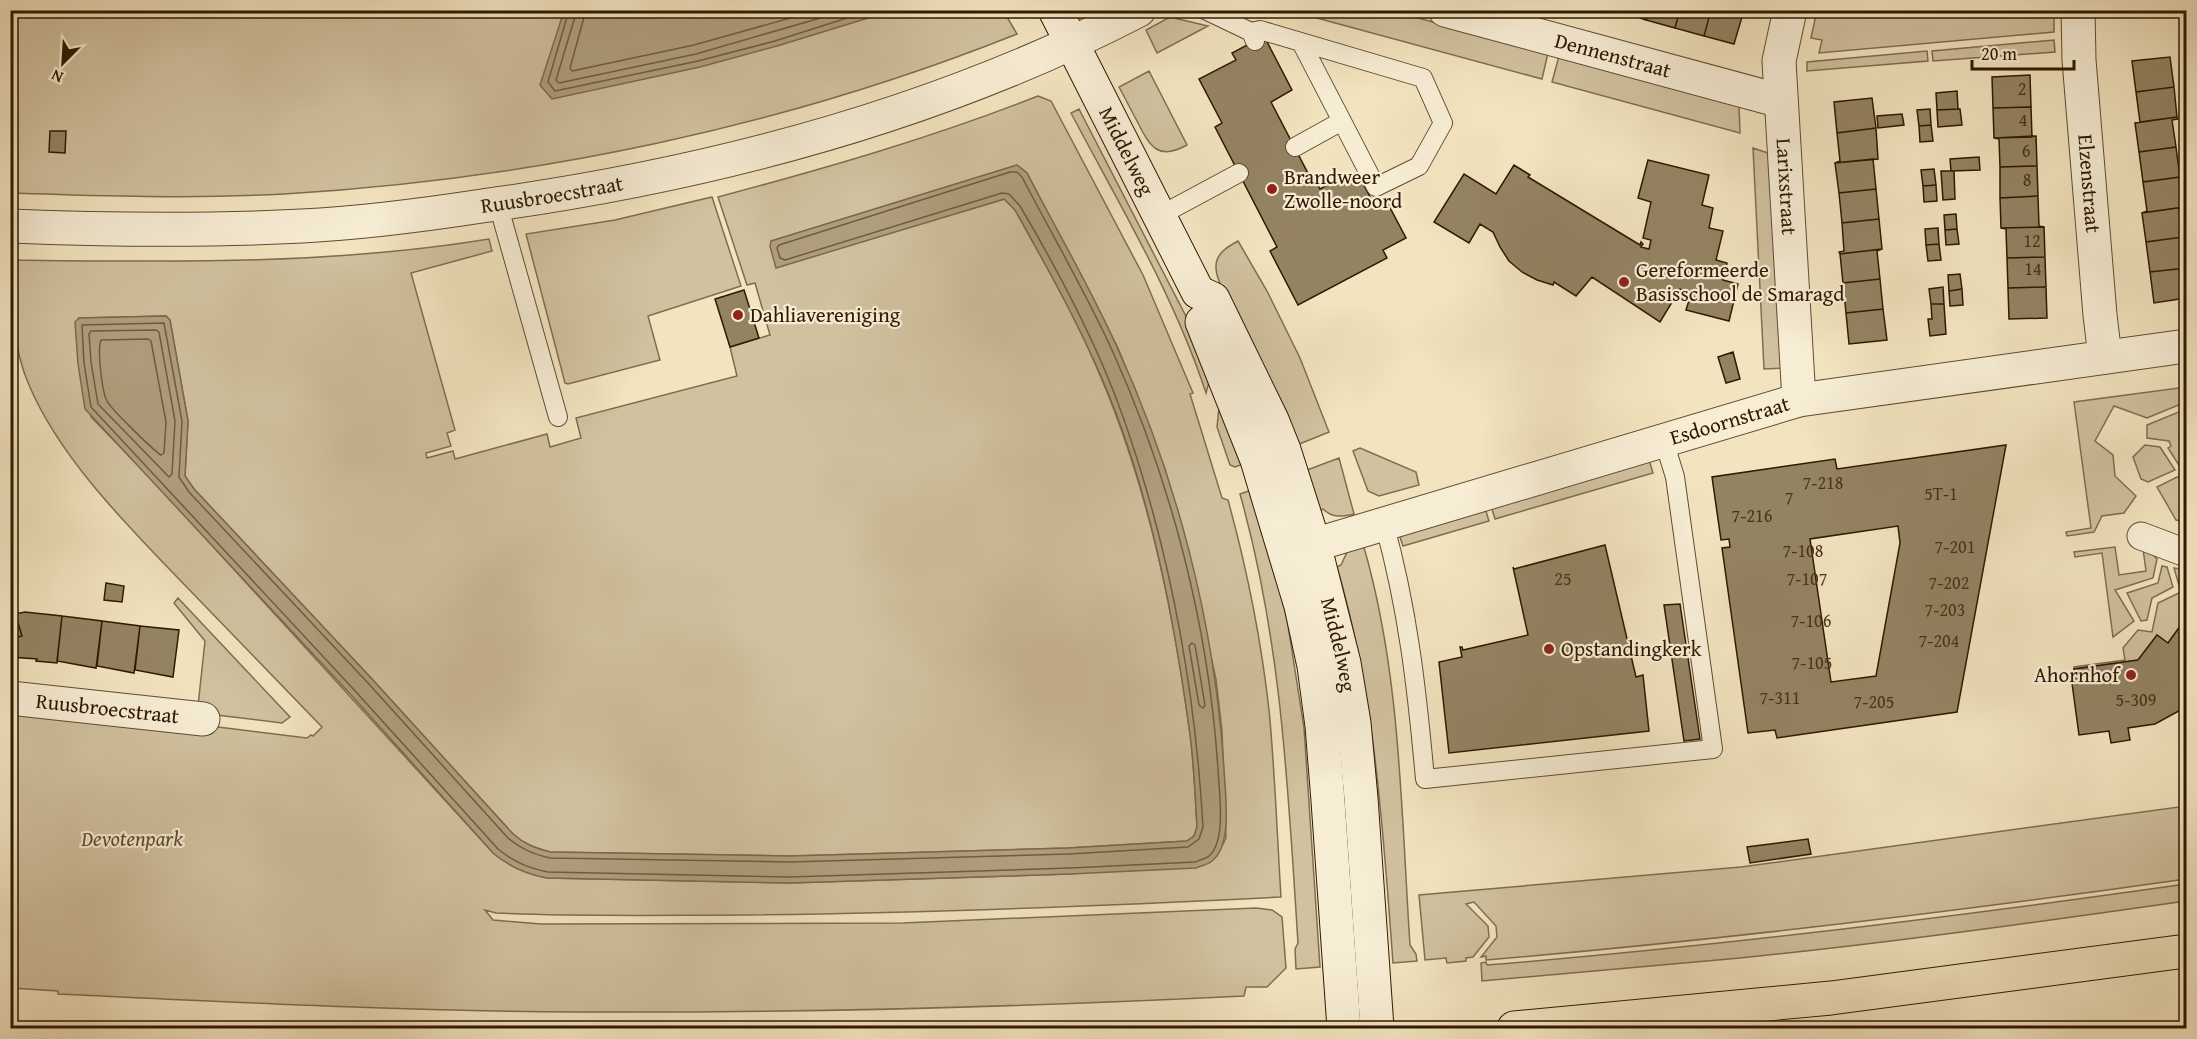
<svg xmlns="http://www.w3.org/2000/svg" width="2197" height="1039" viewBox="0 0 2197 1039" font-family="'Gentium Book Plus',serif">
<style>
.green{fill:#d1c19f;stroke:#806d50;stroke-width:1.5;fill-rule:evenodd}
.water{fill:#b09f7e;stroke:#7c694c;stroke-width:1.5}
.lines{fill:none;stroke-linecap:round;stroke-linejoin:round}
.shore{stroke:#705c3f;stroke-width:1.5}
.building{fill:#948363;stroke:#2f1900;stroke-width:1.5;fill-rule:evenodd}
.service-casing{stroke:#604c30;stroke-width:20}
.pedestrian-casing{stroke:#604c30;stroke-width:29}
.minor-casing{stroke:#604c30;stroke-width:35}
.secondary-casing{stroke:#2f1900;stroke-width:35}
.motorway-casing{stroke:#2f1900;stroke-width:35}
.service{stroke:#f7edd5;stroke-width:18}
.pedestrian{stroke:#f7edd5;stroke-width:27}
.minor{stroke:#f7edd5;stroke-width:33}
.secondary{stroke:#f7edd5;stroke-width:33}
.motorway{stroke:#f2e4bf;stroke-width:33}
.poi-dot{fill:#8f2418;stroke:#f7edd5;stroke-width:2}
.labels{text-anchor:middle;stroke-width:4.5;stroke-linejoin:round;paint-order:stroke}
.number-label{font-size:18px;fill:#483419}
.street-label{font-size:21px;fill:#2f1900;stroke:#f7edd5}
.poi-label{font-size:21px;fill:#2f1900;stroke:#f7edd5;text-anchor:start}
.park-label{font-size:21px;font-style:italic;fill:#604b30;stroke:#f7edd5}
</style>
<rect width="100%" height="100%" fill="#f2e4bf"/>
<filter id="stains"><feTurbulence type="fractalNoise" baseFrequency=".00333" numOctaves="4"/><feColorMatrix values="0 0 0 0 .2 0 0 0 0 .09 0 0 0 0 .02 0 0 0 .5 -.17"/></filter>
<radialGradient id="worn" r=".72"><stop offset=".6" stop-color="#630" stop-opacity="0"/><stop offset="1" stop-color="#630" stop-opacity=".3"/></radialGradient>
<path class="green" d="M 1003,10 L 1017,34 C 784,127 534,179 284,194 C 193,199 102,196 11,193 L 11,11 Z
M 1817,10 L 2054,11 L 2054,32 L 1819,53 L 1822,40 L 1811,38 Z
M 1291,11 L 1392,11 L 1548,53 L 1542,79 Z
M 1170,17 L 1208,26 L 1157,53 L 1146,30 Z
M 2054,40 L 2055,52 L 1933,61 L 1932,51 Z
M 1927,51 L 1928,61 L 1807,71 L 1807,62 Z
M 1559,56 L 1739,105 L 1740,133 L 1552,82 Z
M 1149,71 L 1187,145 C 1158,161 1150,147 1137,121 C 1131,110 1125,98 1119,87 Z
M 1038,96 L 1051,101 L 1143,275 L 1193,393 L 1190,394 L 1222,498 L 1228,500 C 1247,569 1261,639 1269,710 C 1275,772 1277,834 1281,897 C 1104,906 927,913 750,915 C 665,915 580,917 496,913 L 485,910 L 493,920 L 541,924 L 903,923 L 1256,908 L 1272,910 L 1282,917 L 1286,968 L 1267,987 L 1246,987 L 1244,996 C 1022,1007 800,1013 577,1012 C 404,1011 231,1002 58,994 L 58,991 L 11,988 L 10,710 L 202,725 L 307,738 L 311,735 L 313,736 L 322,727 C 273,677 225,626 176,576 C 123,521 59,456 29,385 C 12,346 11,302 11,260 C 170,262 330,265 489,239 L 492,251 L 411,273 L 455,430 L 447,433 L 451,446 L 426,453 L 427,458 L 453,451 L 455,459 L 547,434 L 550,447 L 581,438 L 576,418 L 737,376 L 730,347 L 770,335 L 755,283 L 747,285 L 718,197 C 827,168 934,137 1038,96 ZM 1017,165 L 1027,173 L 1118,348 L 1164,466 L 1185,539 L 1216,679 L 1222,731 L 1226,838 L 1217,856 L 1070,874 L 790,883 L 547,878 C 526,874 511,867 494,854 L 154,482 L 91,417 L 79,318 L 166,316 L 170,320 L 188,421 L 185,476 L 194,489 L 372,679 L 513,834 C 524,844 535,848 550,852 L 790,856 L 1068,848 L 1187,841 L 1194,836 L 1197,827 C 1195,794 1194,760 1189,727 C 1172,602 1145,475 1093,359 C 1071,307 1042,259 1015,210 L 1005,199 L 776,267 L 771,241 Z
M 1079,109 L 1192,328 L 1209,382 L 1206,393 C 1174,295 1119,204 1071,113 Z
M 1753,148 L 1771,154 L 1783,368 L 1764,369 Z
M 712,197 L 741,286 L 648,316 L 660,360 L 568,384 L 565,383 L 526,234 L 615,220 Z
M 1238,241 L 1267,291 L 1300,358 L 1329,432 L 1297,445 C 1280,407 1263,368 1245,331 C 1238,315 1216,284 1216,268 C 1215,254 1227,247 1238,241 Z
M 2186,387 L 2186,402 L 2147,418 L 2114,406 L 2095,441 L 2113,455 L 2115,476 L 2136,496 L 2124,513 L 2102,516 L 2094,532 L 2067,536 L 2066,532 L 2091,528 L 2074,402 Z
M 1219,408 L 1246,463 L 1235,467 L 1230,465 L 1217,427 Z
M 2186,409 L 2186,471 L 2182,470 L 2168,448 L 2171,446 L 2169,441 L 2147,438 L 2147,425 Z
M 2145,445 L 2160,447 L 2175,470 L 2148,482 L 2141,479 L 2133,457 Z
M 1360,448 L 1416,472 L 1419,485 L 1379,496 L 1368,491 L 1353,451 Z
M 1339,458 L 1354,514 C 1342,517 1332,518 1323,509 L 1320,511 L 1307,470 Z
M 1649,460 L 1653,473 L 1495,519 L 1491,506 Z
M 2177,477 L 2186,478 L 2186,522 L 2176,520 L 2157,487 Z
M 1254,489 L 1287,619 L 1304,728 L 1320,967 L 1296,969 L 1295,949 L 1298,943 C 1288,790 1282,643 1240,494 Z
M 1485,508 L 1489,521 L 1403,546 L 1399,534 Z
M 1363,544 C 1401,673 1401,811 1410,945 L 1416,954 L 1417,961 L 1393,963 C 1383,829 1375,696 1337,567 L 1341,565 L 1347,552 Z
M 2115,547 L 2119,575 L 2146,571 L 2143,549 L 2147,549 L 2157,559 L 2153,578 L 2115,590 L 2134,621 L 2113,637 L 2102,553 L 2075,557 L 2074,552 Z
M 2162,566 L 2167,567 L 2173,587 L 2152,598 L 2147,620 L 2141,621 L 2127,593 L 2158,583 Z
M 2174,568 L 2186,570 L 2186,618 L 2168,643 L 2157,635 L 2138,660 L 2074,669 L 2074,667 L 2125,660 L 2123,648 L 2138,630 L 2152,632 L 2158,603 L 2181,592 Z
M 178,598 L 290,717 L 282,723 L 208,714 L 198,706 L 205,641 L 174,603 Z
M 2186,806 L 2186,879 C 1954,912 1721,940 1486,960 L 1486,956 L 1481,957 L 1497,937 L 1496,926 L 1474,902 L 1466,904 L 1488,926 L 1489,937 L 1473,957 L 1466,958 L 1466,961 L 1447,963 L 1446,958 L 1425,960 L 1419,895 L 1741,867 Z
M 2186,884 L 2186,901 C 2038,922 1889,943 1740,958 C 1654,966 1568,973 1482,981 L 1481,963 L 1486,962 L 1487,965 C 1721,946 1954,917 2186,884 Z"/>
<path class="water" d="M 564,11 L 564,10 L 891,11 L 777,46 L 700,67 L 552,99 L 540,85 Z
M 1017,165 L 1027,173 C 1057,231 1090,287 1117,347 C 1177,478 1215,625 1224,769 C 1225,793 1234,849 1209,863 C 1206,865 1200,866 1196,868 L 1070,874 L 790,883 L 547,878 C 526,874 511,867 494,854 L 353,697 L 85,409 L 78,364 L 75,322 L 79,318 L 166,316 L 170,320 L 188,421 L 185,476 L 194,489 L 372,679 L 513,834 C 524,844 535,848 550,852 L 790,856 L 1068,848 L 1187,841 L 1194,836 L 1197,827 C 1195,794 1194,760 1189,727 C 1174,621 1154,514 1116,413 C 1089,342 1052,276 1015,210 L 1004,199 L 776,268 L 770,246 L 771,241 Z"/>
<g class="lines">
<path class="shore" d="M 569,10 L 548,82 L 555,91 L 698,61 L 775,41 L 872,10
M 577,10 L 556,80 L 559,83 L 696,54 L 848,10
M 586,10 L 570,68 L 572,71 L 694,45 L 819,10
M 1010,172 L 1017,172 L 1022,177 C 1052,235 1085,291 1112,350 C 1171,481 1209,626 1218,770 C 1219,792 1227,842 1208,857 C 1204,859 1200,860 1195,862 L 1070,868 L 790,877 L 548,872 C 528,868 514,862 498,849 L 357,693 L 91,407 L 84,363 L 82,325 L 164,323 L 182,421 L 179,477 L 189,492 L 368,683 L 508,838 C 521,849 533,854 550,858 L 790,862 L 1069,854 L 1188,847 L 1199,839 L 1203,827 C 1195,687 1169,546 1122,414 C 1096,341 1059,272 1020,206 L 1009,194 L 1002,193 L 785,260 L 780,258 L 777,248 L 779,245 Z
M 156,330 L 159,332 L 175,421 L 172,474 L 169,477 L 98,404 L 91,362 L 89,334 L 91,331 Z
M 148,339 L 151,341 L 166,422 L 164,453 L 161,455 C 154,451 110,408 107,401 C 102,392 97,349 101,340 Z
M 1192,643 L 1195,645 L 1205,705 L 1203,708 L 1199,705 L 1189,646 Z"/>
</g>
<path class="building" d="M 1617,10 L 1649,10 L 1646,20 Z
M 1649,10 L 1680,10 L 1675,28 L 1646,20 Z
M 1680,10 L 1711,10 L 1704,36 L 1675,28 Z
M 1711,10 L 1744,10 L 1734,44 L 1704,36 Z
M 1264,36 L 1292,90 L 1271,102 L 1310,177 L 1313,176 L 1320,189 L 1344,176 L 1348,184 L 1360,178 L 1377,210 L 1388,204 L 1406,238 L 1383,250 L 1387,258 L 1298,305 L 1270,251 L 1277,247 L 1215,127 L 1222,123 L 1199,79 L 1236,60 L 1232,53 Z
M 2170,57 L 2174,87 L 2136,92 L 2132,61 Z
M 2030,75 L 2031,107 L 1993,108 L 1992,77 Z
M 2174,87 L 2177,117 L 2140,122 L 2136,92 Z
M 1957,91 L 1958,109 L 1937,110 L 1936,93 Z
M 1872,98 L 1876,128 L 1837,133 L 1834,102 Z
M 2031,107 L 2032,137 L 1994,138 L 1993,108 Z
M 1930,109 L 1931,125 L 1919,126 L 1917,110 Z
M 1958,109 L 1960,109 L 1962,125 L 1938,127 L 1937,110 Z
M 1902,114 L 1904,125 L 1878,128 L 1877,116 Z
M 2177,117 L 2178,119 L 2172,120 L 2176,147 L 2139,152 L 2135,123 Z
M 1931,125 L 1933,141 L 1920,142 L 1919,126 Z
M 1876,128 L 1878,159 L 1835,163 L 1840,161 L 1837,133 Z
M 50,131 L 66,131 L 65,153 L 49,152 Z
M 2036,136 L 2037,166 L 2000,167 L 1999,139 L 1994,138 Z
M 2176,147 L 2180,177 L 2143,182 L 2139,152 Z
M 1979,157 L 1980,170 L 1951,171 L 1950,159 Z
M 1873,159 L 1876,189 L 1839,193 L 1835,163 Z
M 1648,160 L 1709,175 L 1702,205 L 1713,208 L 1709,228 L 1723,231 L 1716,260 L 1727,263 L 1723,280 L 1738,284 L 1729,321 L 1686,310 L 1690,297 L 1680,295 L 1681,290 L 1680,289 L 1660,322 L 1592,277 L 1576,296 L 1554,282 L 1553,285 L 1537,280 L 1522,272 L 1509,261 L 1500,247 L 1493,232 L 1480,224 L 1469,243 L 1434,222 L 1464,174 L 1496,194 L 1514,165 L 1530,175 L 1528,177 L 1640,245 L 1641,242 L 1643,244 L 1641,247 L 1649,249 L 1651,240 L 1643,238 L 1651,202 L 1638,198 Z
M 2037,166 L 2038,196 L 2000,198 L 2000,167 Z
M 1934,169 L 1936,185 L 1923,186 L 1921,170 Z
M 1941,171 L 1954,171 L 1955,199 L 1943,200 Z
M 2180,177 L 2184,207 L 2142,213 L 2147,211 L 2143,182 Z
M 1936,185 L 1937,201 L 1924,202 L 1923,186 Z
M 1876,189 L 1879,219 L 1842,223 L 1839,193 Z
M 2038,196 L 2039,226 L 2044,227 L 2001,228 L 2000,198 Z
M 2184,207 L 2179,208 L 2183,237 L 2146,242 L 2142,213 Z
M 1956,214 L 1957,229 L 1945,230 L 1944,215 Z
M 1879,219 L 1882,249 L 1840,254 L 1839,252 L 1844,251 L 1842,223 Z
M 2044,227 L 2045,257 L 2007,258 L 2006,229 L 2001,228 Z
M 1938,228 L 1939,244 L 1926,245 L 1925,229 Z
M 1957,229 L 1959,244 L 1946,245 L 1945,230 Z
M 2183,237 L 2186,268 L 2150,272 L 2146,242 Z
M 1939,244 L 1941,260 L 1928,261 L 1926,245 Z
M 1882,249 L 1877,251 L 1880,279 L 1843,283 L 1840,254 Z
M 2045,257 L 2046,287 L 2008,288 L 2007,258 Z
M 2186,268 L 2186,298 L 2154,303 L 2150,272 Z
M 1960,274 L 1962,289 L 1949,291 L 1948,275 Z
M 1880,279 L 1883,309 L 1846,313 L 1843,283 Z
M 1943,287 L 1944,304 L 1931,304 L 1929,289 Z
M 2046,287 L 2047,318 L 2009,319 L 2008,288 Z
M 1962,289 L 1963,305 L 1950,306 L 1949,291 Z
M 744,290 L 759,338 L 730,347 L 715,299 Z
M 1931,304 L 1944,304 L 1946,334 L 1930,336 L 1928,319 L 1932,319 Z
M 1883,309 L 1887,340 L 1849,344 L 1846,313 Z
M 1733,352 L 1740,379 L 1726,383 L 1718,357 Z
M 2006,445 L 1957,712 L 1777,738 L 1775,730 L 1748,733 L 1722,548 L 1730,547 L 1729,539 L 1721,540 L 1712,477 L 1835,459 L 1837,469 ZM 1898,526 L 1900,543 L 1876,676 L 1831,682 L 1810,539 Z
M 1605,545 L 1636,677 L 1643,675 L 1649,731 L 1449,753 L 1439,662 L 1462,657 L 1460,647 L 1462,647 L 1463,650 L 1528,635 L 1513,567 L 1514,569 Z
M 106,583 L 124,586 L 122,602 L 104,600 Z
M 10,596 L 22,636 L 10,639 Z
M 1680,604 L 1700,739 L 1684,741 L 1664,605 Z
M 25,612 L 62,616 L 57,663 L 36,661 L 37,659 L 10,657 L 10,639 L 22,636 L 15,614 Z
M 62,616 L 102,621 L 96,668 L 57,661 Z
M 2186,618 L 2186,707 L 2155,724 L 2128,728 L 2130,740 L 2111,743 L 2109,731 L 2079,735 L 2072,683 L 2076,682 L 2074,669 L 2138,660 L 2157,635 L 2168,643 Z
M 102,621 L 140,626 L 134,673 L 97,666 Z
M 140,626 L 179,630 L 173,677 L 135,670 Z
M 1808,839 L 1811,854 L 1750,863 L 1747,847 Z"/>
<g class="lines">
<defs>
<path id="service" d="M 1205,10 L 1251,32 L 1255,41
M 1251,32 L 1260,30 L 1423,78 L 1443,123 L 1419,166 L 1376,187 L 1302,44
M 1295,147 L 1342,121
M 498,204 L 558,417
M 1159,216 L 1239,173
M 1384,523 C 1408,609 1417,690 1425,779 L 1713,749 L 1675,477 L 1664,441"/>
<path id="pedestrian" d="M 2141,536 L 2186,553"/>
<g id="minor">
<path id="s1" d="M 1445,10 L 1781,101"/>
<path id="s2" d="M 1790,10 L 1779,61 L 1799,400"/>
<path id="s3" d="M 2078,10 L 2079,60 L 2100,315 L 2105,357"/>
<path id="s4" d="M 10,226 C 108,230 205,231 302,226 C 363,223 423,215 482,206 C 709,175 935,116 1139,10"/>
<path id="s5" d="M 1287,553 L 1799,400 L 2186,346"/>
<path id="s6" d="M 10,698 L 203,719"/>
</g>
<g id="secondary">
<path id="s7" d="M 1055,10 L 1198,292 L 1213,299 L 1272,420 L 1284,450 L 1314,544 L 1344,663 L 1354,723 L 1361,798 L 1377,1028"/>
<path d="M 1202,322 L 1257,460 L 1301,606 L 1314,666 L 1322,726 L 1328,801 L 1344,1028"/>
</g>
<path id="motorway" d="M 1514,1028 L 1831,998 L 2186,951"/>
</defs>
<use href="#service" class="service-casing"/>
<use href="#pedestrian" class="pedestrian-casing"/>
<use href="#minor" class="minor-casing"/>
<use href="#secondary" class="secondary-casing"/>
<use href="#motorway" class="motorway-casing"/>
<use href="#service" class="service"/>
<use href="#pedestrian" class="pedestrian"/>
<use href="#minor" class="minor"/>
<use href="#secondary" class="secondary"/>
<use href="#motorway" class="motorway"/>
</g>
<g class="poi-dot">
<circle cx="1272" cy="189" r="6"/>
<circle cx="1624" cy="282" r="6"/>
<circle cx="738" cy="315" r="6"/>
<circle cx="1549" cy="649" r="6"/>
<circle cx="2131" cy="675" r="6"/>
</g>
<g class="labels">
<g class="number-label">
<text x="2022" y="95">2</text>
<text x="2023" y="126">4</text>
<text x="2026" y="157">6</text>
<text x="2027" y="186">8</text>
<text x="2032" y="247">12</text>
<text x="2033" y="275">14</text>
<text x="1823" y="489">7-218</text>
<text x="1941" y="500">5T-1</text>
<text x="1789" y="504">7</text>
<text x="1752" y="522">7-216</text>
<text x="1955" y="553">7-201</text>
<text x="1803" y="557">7-108</text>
<text x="1563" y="585">25</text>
<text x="1807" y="585">7-107</text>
<text x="1949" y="589">7-202</text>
<text x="1945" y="616">7-203</text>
<text x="1811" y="627">7-106</text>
<text x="1939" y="647">7-204</text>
<text x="1812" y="669">7-105</text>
<text x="1780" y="704">7-311</text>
<text x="2136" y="706">5-309</text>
<text x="1874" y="708">7-205</text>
</g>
<g class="street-label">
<text dy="7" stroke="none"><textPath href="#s1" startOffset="174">Dennenstraat</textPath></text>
<text dy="7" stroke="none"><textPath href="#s7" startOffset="158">Middelweg</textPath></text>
<text dy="7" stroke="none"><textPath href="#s3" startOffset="174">Elzenstraat</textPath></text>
<text dy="7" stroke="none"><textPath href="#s2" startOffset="178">Larixstraat</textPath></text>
<text dy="7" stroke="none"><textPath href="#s4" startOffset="544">Ruusbroecstraat</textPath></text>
<text dy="7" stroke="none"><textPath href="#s5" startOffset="462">Esdoornstraat</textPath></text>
<text dy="7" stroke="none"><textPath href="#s7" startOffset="702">Middelweg</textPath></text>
<text dy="7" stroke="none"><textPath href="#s6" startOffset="98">Ruusbroecstraat</textPath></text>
</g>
<g class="poi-label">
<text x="1284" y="184">Brandweer<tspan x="1284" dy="24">Zwolle-noord</tspan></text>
<text x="1636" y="277">Gereformeerde<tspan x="1636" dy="24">Basisschool de Smaragd</tspan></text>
<text x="750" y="322">Dahliavereniging</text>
<text x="1561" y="656">Opstandingkerk</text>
<text x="2119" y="682" text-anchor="end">Ahornhof</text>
</g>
<g class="park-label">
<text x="132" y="846">Devotenpark</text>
</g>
</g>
<rect width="2197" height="1039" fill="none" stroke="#f2e4bf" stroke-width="36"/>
<rect x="12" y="12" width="2173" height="1015" fill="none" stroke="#2f1900" stroke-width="3"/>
<rect x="18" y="18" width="2161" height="1003" fill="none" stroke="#2f1900" stroke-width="1.5"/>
<g transform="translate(63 63) rotate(204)" stroke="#f7edd5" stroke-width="4.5" paint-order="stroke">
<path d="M0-4.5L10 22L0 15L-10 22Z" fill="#2f1900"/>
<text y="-9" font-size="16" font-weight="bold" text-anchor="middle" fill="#2f1900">N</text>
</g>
<path d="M1972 60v9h102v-9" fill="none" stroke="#2f1900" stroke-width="3"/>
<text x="1981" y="60" font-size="18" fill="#2f1900" stroke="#f7edd5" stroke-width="4.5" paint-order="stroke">20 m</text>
<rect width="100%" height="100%" filter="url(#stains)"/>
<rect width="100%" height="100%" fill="url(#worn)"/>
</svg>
